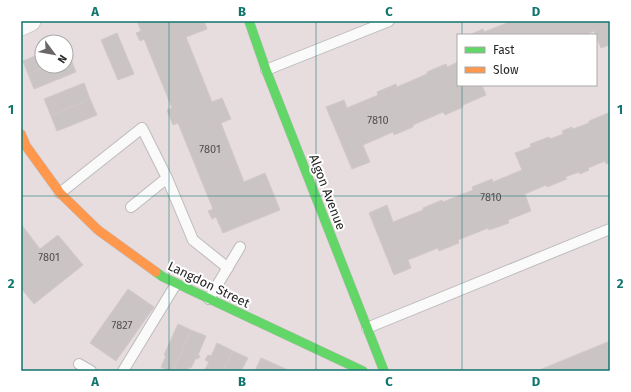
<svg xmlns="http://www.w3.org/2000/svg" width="631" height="392" viewBox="0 0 631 392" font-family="'Fira Sans',sans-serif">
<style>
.building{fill:#cbc4c4;stroke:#d2c8ca}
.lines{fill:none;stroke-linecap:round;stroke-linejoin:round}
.lane-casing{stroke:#bcbbbc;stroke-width:12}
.street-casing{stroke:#bcbbbc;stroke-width:22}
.fast-casing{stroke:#bcbbbc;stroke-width:10}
.slow-casing{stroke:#bcbbbc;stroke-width:10}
.lane{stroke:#fbfafa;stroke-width:10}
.street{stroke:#fbfafa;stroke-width:21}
.fast{stroke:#63d668;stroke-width:9}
.slow{stroke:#ff974d;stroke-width:9}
.grid{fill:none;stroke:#0f766e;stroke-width:1;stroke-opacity:0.55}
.labels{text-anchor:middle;stroke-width:4;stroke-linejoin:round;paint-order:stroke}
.number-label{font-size:11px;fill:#525051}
.street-label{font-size:13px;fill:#282828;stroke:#fff}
.neatline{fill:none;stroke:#0f766e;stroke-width:1.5}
.grid-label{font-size:13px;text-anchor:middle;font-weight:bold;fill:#0f766e}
</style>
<rect width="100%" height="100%" fill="#e7dcde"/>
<path class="building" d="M 137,21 L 204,21 L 207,29 L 186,37 L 212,102 L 222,98 L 231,119 L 221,123 L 244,182 L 265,173 L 280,210 L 223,233 L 216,217 L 212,219 L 208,211 L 213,209 L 178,123 L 173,125 L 167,110 L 172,108 L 144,39 L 140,41 L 136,33 L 141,31 Z
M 506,21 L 610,21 L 610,45 L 601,48 L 594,31 L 585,35 L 469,35 L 483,29 L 484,32 L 507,23 Z
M 117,33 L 134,74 L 118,80 L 101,40 Z
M 66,46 L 70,57 L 66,59 Z
M 42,53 L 42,66 L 49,66 L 28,74 L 23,61 Z
M 70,57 L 76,72 L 34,89 L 28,74 L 49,66 L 66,66 L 66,59 Z
M 458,62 L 458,85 L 482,85 L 486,95 L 463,105 L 463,107 L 445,115 L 443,112 L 413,125 L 413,127 L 394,135 L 393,132 L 363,145 L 370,162 L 352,169 L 326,107 L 344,100 L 347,108 L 378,95 L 377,92 L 396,84 L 397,87 L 427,74 L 427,72 L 446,64 L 447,67 Z
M 84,83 L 90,99 L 51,116 L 44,99 Z
M 90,99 L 97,115 L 57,131 L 51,116 Z
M 608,113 L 609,115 L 610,115 L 610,162 L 606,164 L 605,161 L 588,168 L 589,170 L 580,174 L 579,172 L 565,177 L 567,179 L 547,187 L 546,185 L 525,194 L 531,211 L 508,220 L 509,223 L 489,230 L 488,228 L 458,240 L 459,243 L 439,251 L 438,248 L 408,260 L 411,268 L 394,275 L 369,213 L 387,205 L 393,222 L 423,210 L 423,208 L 442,200 L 443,202 L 473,190 L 472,187 L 492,179 L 493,182 L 522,170 L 515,153 L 531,147 L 530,144 L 549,137 L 550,139 L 563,134 L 562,131 L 572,127 L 573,129 L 589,123 L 589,121 Z
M 21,224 L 40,249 L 58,235 L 83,265 L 34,304 L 21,288 Z
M 128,289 L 154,307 L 116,361 L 90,343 Z
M 178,324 L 191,330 L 173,371 L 169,371 L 161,367 L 166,356 L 164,355 Z
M 191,330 L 206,336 L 198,355 L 200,356 L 198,359 L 196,358 L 191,368 L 189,367 L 187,371 L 173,371 Z
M 610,341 L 610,371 L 537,371 Z
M 217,343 L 233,351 L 223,371 L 204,371 L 209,362 L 205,360 L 208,355 L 211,356 Z
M 233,351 L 248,358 L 241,371 L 223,371 Z
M 261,358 L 288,370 L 288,371 L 255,371 Z"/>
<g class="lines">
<defs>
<path id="lane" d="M 266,70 L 389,21
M 60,193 L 142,128 L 167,178 L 193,240 L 228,268
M 131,207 L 167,178
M 209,299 L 240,247
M 367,328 L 610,229
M 79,364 L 91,371
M 123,371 L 176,284"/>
<path id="street" d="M 21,25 L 30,21"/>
<path id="fast" d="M 249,21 L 266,70 L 384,371
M 156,272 L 163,277 L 363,371"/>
<path id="slow" d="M 21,134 L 26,146 L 60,193 L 98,230 L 156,272"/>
</defs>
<use href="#lane" class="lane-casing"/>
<use href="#street" class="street-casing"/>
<use href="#fast" class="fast-casing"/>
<use href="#slow" class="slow-casing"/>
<use href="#lane" class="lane"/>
<use href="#street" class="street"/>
<use href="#fast" class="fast"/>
<use href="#slow" class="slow"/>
</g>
<path class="grid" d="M 169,21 L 169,371M 316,21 L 316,371M 462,21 L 462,35M 462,85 L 462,371M 21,196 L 610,196"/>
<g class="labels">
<g class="number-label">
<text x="378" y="124">7810</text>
<text x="210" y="153">7801</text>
<text x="491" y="201">7810</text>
<text x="49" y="261">7801</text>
<text x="122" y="329">7827</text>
</g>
<g class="street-label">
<text transform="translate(328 192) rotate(69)" y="5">Algon Avenue</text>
<text transform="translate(209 284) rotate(26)" y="5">Langdon Street</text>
</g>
</g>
<rect width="631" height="392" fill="none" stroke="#ffffff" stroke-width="44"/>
<rect x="457" y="34" width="140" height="52" fill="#ffffff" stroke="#a9a9a9"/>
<rect x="465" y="47" width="20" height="6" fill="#63d668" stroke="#a9a9a9"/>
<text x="493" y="54" font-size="12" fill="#282828">Fast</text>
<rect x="465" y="67" width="20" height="6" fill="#ff974d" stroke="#a9a9a9"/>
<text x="493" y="74" font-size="12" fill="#282828">Slow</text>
<g transform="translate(54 54) rotate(122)"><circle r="19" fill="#ffffff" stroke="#a9a9a9"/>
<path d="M0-3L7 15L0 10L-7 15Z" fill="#6b6768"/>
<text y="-6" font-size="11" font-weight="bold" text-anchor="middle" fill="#282828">N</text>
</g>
<rect x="22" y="22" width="587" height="348" class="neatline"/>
<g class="grid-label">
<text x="95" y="16">A</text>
<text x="242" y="16">B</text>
<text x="389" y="16">C</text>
<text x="536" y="16">D</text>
<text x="11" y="114">1</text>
<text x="620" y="114">1</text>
<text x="11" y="288">2</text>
<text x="620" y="288">2</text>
<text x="95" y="386">A</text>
<text x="242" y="386">B</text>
<text x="389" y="386">C</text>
<text x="536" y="386">D</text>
</g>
</svg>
